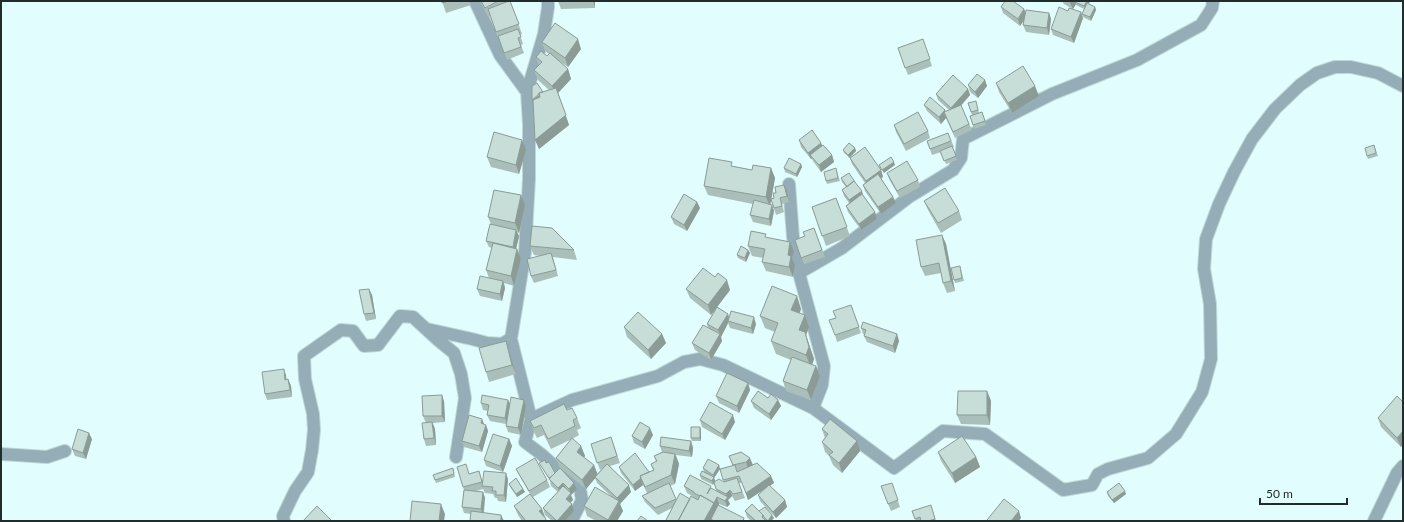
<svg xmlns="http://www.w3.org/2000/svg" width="1404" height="522" viewBox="0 0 1404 522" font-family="Lato,sans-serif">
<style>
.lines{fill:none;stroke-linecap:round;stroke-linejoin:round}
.minor-casing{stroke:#bfd7d7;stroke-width:14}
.minor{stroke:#95adb6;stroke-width:12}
.wall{fill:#aabfb9}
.shaded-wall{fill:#8b9b96}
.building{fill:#c6ded7;stroke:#8b9b96}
</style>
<rect width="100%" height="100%" fill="#e2fdfd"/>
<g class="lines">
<defs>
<path id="minor" d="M 475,1 L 500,55 L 527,92
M 548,1 L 548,7 L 544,34 L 527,92 L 529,124 L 529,179 L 525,252 L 511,339 L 531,419 L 525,442 L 541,454 L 580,489 L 582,500 L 574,516 L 570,521
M 799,273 L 842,248 L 909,197 L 953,170 L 961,158 L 963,139 L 1052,94 L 1137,60 L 1201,25 L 1212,8 L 1213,1
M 427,329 L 472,339 L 487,343 L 502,344 L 510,339
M 813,408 L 894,468 L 943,431 L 985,434 L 1063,490 L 1092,485 L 1098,474 L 1108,469 L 1148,458 L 1176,434 L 1202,392 L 1211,359 L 1210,304 L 1204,269 L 1206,239 L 1219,204 L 1234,172 L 1252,139 L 1275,109 L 1300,85 L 1317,73 L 1335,67 L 1351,67 L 1378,73 L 1403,86
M 531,419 L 572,400 L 658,376 L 684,362 L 700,359 L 723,365 L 813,408 L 822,385 L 824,366 L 799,273 L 793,237 L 789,184
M 1,454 L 47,457 L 65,451
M 284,521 L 283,516 L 295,491 L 308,472 L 312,450 L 314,430 L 313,414 L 305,379 L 304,356 L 341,330 L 353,331 L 364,346 L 378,345 L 400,316 L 413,317 L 438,340 L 454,353 L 461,374 L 465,398 L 456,457
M 1374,521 L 1397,473 L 1403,466"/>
</defs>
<use href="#minor" class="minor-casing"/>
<use href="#minor" class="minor"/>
</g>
<path class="wall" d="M 442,1 L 469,1 L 471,5 L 446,13 Z
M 480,1 L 505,1 L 505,2 L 510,1 L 522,34 L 520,35 L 523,44 L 521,45 L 524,53 L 507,60 L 490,16 L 488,17 Z
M 558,1 L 595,1 L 595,8 L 561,9 Z
M 1062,1 L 1090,1 L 1089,4 L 1095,7 L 1096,10 L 1091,21 L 1083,17 L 1082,14 L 1084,9 L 1076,5 L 1076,4 L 1073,9 L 1083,18 L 1074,43 L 1053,35 L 1051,29 L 1068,11 L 1071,8 L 1064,4 Z
M 1001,7 L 1024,9 L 1025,12 L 1049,13 L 1051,19 L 1049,35 L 1026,32 L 1023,25 L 1024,19 L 1020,26 L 1003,13 Z
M 923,39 L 932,66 L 908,75 L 898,48 Z
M 542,42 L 581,49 L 568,67 L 556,59 L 568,69 L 571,79 L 558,93 L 569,125 L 539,149 L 543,92 L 549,90 L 538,80 L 534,70 L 539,66 L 536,57 L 547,56 L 549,54 L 545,51 Z
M 985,80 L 987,86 L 978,98 L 970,92 L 968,85 Z
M 996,83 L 1039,96 L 1012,113 L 999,92 Z
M 968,89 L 970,95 L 961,106 L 972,130 L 955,138 L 946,118 L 941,124 L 927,111 L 924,105 L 945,112 L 949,110 L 938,100 L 936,94 Z
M 976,101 L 979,113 L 982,112 L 986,125 L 974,129 L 970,116 L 972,115 L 968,103 Z
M 894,125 L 928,131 L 930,138 L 906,151 L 896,132 Z
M 948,133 L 954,147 L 952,148 L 957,160 L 946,164 L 941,152 L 932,155 L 927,141 Z
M 799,140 L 821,143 L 822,145 L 832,155 L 834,162 L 821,172 L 813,161 L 812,159 L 811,159 L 801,147 Z
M 1374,145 L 1378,156 L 1368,159 L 1367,156 Z
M 855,148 L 856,151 L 850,158 L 881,170 L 883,177 L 881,178 L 893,197 L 896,203 L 881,214 L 865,191 L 863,185 L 865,183 L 852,164 L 850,158 L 844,153 L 843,150 Z
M 526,150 L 519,174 L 491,167 L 487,157 Z
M 801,164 L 802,167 L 797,177 L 785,172 L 784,168 Z
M 733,166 L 752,170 L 771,168 L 775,178 L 770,204 L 772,205 L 774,211 L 771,226 L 753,222 L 750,215 L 753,204 L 708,195 L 704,186 Z
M 837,172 L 840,181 L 827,184 L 826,181 Z
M 887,173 L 918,180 L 920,187 L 900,198 L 889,179 Z
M 841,178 L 863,195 L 875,212 L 877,219 L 861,230 L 848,212 L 846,206 L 849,203 L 844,196 L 842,190 L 846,187 L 842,182 Z
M 787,191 L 789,202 L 782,204 L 784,212 L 776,215 L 771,199 Z
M 836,198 L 850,236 L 826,246 L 812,207 Z
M 924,201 L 959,211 L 962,220 L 941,233 L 928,210 Z
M 697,202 L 700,208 L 687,231 L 674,224 L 671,217 Z
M 525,205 L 519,233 L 517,232 L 519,236 L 516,249 L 517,249 L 521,259 L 514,286 L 504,283 L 505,288 L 502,301 L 480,296 L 477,289 L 489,278 L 486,270 L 492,248 L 489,247 L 486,241 L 491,224 L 488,217 Z
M 814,228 L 825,257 L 804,264 L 795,240 L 805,236 Z
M 942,235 L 946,244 L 955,291 L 947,293 L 943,283 L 941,273 L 925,276 L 921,267 Z
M 767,238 L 794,252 L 792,258 L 795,265 L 793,277 L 766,271 L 762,262 L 763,258 L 752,256 L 748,246 Z
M 530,246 L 574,250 L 577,260 L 553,257 L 558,276 L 534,283 L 531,276 L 540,256 L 534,255 Z
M 748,250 L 750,253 L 746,262 L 738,258 L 737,255 Z
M 960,266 L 964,281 L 955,283 L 954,280 Z
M 369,289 L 372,295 L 376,319 L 366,321 L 364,314 Z
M 686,289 L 730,290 L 717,307 L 729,317 L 756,324 L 753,334 L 730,328 L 728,323 L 721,337 L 722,341 L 711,360 L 695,350 L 692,343 L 708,328 L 707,324 L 717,308 L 711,315 L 690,298 Z
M 851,305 L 861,333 L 837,342 L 835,335 L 836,318 Z
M 801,309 L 800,313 L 805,315 L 809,327 L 806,335 L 814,359 L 812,365 L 816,366 L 820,376 L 811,400 L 786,391 L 783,381 L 791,360 L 776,354 L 771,341 L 775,332 L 765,328 L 760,316 Z
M 624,327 L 662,334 L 666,343 L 651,359 L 627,337 Z
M 861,328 L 897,334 L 899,341 L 895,353 L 867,342 L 864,336 L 865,335 L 863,334 Z
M 506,341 L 509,351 L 516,374 L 489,382 L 486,372 Z
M 286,375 L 286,379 L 288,379 L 291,386 L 292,397 L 267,400 L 265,394 Z
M 748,383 L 750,390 L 739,413 L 719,403 L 716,396 Z
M 987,391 L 991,401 L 990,425 L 961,424 L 957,415 Z
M 524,400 L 526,406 L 521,435 L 508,432 L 506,426 L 506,424 L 490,421 L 487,415 L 488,411 L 483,410 L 481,403 L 510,404 Z
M 778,400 L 781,406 L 771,420 L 754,408 L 751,401 Z
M 444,401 L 445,422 L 433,423 L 435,429 L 436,445 L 426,446 L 424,439 L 426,423 L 423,416 Z
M 1403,402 L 1403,445 L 1401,447 L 1381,427 L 1378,418 Z
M 567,410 L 577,418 L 581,428 L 577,430 L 579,435 L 572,439 L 581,446 L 585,456 L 584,457 L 594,465 L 597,474 L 603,468 L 600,470 L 591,444 L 611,437 L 620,463 L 610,466 L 631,492 L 620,504 L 623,511 L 617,521 L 596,521 L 587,516 L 584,506 L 611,496 L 597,483 L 595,478 L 586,489 L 560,468 L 556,458 L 572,439 L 551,449 L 544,435 L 537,438 L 533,430 L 530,421 Z
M 700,420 L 735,422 L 725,440 L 702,427 Z
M 486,425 L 488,431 L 482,452 L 464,447 L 462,441 Z
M 700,427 L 701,430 L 701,441 L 692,441 L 691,438 Z
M 822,429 L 860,451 L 842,473 L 833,465 L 829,456 L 825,452 L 822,442 L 825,438 Z
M 653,435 L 645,449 L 634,443 L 632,436 Z
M 92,439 L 86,459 L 75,456 L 72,449 Z
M 509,439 L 512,446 L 503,472 L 486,466 L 484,460 Z
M 691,441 L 693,448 L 692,457 L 676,455 L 679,464 L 675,484 L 670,486 L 676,500 L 695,498 L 687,493 L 684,486 L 712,489 L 717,492 L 714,483 L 713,485 L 701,479 L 700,475 L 704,472 L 703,468 L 719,465 L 720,469 L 714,478 L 715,480 L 715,481 L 724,482 L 720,469 L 733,466 L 729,456 L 752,465 L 771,476 L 774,483 L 770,486 L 785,500 L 787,507 L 776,518 L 760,501 L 758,495 L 766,488 L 748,500 L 742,483 L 739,483 L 745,498 L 735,501 L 732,496 L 728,500 L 730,504 L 727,507 L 719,504 L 719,505 L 745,521 L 666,521 L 666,520 L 672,508 L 658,515 L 645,502 L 642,496 L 647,493 L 643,485 L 635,491 L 621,473 L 619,467 L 649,472 L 653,470 L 651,464 L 656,462 L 654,456 L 662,452 L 660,446 Z
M 938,452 L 976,457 L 980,467 L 955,483 L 941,461 Z
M 539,463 L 546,463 L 555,473 L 574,483 L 577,489 L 571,495 L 573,500 L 570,503 L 574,511 L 565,521 L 552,521 L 545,515 L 543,508 L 558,492 L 551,486 L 550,481 L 541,466 Z
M 457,467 L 469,474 L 479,471 L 483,483 L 508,479 L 506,502 L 498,501 L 497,498 L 495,498 L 493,494 L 485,493 L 483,489 L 476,491 L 483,492 L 485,498 L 484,513 L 471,514 L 464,513 L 462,507 L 464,490 Z
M 453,468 L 455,477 L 436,483 L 433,475 Z
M 516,469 L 547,480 L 550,487 L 533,497 L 542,509 L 547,521 L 522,521 L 518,515 L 514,506 L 530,494 L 519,475 Z
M 892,483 L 900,507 L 891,511 L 881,486 Z
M 509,484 L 523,489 L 525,492 L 517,497 L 510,487 Z
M 1107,492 L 1126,494 L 1114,503 L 1108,496 Z
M 931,505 L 936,521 L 916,521 L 912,511 Z
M 745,511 L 759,511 L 774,518 L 771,521 L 751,521 L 747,517 Z"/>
<path class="shaded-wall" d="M 593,1 L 595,1 L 595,8 Z
M 1071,1 L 1077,1 L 1075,2 L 1076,4 L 1073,9 L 1070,3 Z
M 1087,1 L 1090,1 L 1086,10 L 1084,6 Z
M 1095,7 L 1096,10 L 1091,21 L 1090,17 Z
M 1024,9 L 1027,16 L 1020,26 L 1018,19 Z
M 1081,12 L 1083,18 L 1074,43 L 1071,37 Z
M 1049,13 L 1051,19 L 1049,35 L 1047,28 Z
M 578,39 L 581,49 L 568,67 L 565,58 Z
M 568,69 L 571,79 L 558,93 L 569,125 L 539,149 L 535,140 L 556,96 L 552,86 Z
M 985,80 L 987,86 L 978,98 L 975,92 Z
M 1035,86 L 1039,96 L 1012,113 L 1008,103 Z
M 968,89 L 970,95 L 953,114 L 951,108 Z
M 543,92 L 544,95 L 533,103 L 532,100 Z
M 945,110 L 947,116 L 944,112 L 946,118 L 941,124 L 939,117 Z
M 522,140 L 526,150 L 519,174 L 516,165 Z
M 821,143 L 824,150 L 810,155 L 812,159 L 811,159 L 808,153 Z
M 855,148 L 856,151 L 849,158 L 848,155 Z
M 832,155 L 834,162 L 821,172 L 819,165 Z
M 894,162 L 895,165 L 884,173 L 882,170 Z
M 801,164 L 802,167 L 797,177 L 796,174 Z
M 771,168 L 775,178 L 770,207 L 766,197 Z
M 881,170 L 883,177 L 868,187 L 866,181 Z
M 784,185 L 787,191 L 789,202 L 787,196 Z
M 862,191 L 864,198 L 851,207 L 849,200 Z
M 521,195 L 525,205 L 519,233 L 515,223 Z
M 893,197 L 896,203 L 881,214 L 878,207 Z
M 697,202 L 700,208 L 687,231 L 684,225 Z
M 772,205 L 774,211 L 771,226 L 769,219 Z
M 875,212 L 877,219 L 861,230 L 859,224 Z
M 516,230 L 519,236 L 515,254 L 513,247 Z
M 942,235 L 946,244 L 955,291 L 951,281 Z
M 790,242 L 794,252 L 792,258 L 795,265 L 793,277 L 789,267 L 788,255 Z
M 517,249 L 521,259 L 514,286 L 511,276 Z
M 748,250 L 750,253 L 746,262 L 745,258 Z
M 727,280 L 730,290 L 711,315 L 708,305 Z
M 503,281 L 505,288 L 502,301 L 500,294 Z
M 369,289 L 372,295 L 376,319 L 374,313 Z
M 797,296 L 801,309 L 796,322 L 791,310 Z
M 728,314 L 730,320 L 728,321 L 728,323 L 721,337 L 722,341 L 711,360 L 709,353 L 720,334 L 718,330 Z
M 805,315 L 809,327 L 806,335 L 814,359 L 811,368 L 806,355 L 799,330 Z
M 754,317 L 756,324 L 753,334 L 751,328 Z
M 662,334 L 666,343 L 651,359 L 648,350 Z
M 897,334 L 899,341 L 895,353 L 893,346 Z
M 506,341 L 509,351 L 516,374 L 512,365 Z
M 816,366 L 820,376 L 811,400 L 807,390 Z
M 284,369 L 286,375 L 287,386 L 285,380 Z
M 288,379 L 291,386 L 292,397 L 290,390 Z
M 748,383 L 750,390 L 739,413 L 737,406 Z
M 987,391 L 991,401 L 990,425 L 987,415 Z
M 442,395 L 444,401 L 445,422 L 442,416 Z
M 508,400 L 511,406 L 507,424 L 505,418 Z
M 524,400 L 526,406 L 521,435 L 518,428 Z
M 778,400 L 781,406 L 771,420 L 769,414 Z
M 733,415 L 735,422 L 725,440 L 722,434 Z
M 482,419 L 485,426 L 481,423 Z
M 432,422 L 435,429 L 436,445 L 434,438 Z
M 486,425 L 488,431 L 482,452 L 479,446 Z
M 700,427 L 701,430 L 701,441 L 700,438 Z
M 650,428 L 653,435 L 645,449 L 642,442 Z
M 1403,431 L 1403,445 L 1401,447 L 1397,438 Z
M 89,433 L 92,439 L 86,459 L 83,453 Z
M 509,439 L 512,446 L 503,472 L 500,466 Z
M 691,441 L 693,448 L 692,457 L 689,451 Z
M 857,441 L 860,451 L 842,473 L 839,463 Z
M 581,446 L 585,456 L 581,461 L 577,452 Z
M 675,454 L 679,464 L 675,484 L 671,475 Z
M 976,457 L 980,467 L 955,483 L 952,473 Z
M 750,458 L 753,465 L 748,469 L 746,462 Z
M 594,465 L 598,475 L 586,489 L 582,480 Z
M 719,465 L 720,469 L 714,478 L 715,480 L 713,485 L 712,481 L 714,477 L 713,475 Z
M 506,473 L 508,479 L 506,502 L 504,495 Z
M 771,476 L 774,483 L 748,500 L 746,493 Z
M 641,478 L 643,485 L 635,491 L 633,485 Z
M 563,483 L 566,489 L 560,495 L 558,488 Z
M 574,483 L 577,489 L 571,495 L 573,500 L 568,505 L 566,499 L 571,494 L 569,489 Z
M 629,485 L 631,492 L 620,504 L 623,511 L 617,521 L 608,521 L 619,502 L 617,498 Z
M 523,489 L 525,492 L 517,497 L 516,494 Z
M 730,490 L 732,496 L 728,500 L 730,504 L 727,507 L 725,501 L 727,498 L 726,494 Z
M 1125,491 L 1126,494 L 1114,503 L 1112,500 Z
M 483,492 L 485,498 L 483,515 L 481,509 Z
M 717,497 L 719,504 L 716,509 L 714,503 Z
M 785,500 L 787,507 L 776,518 L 773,512 Z
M 714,503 L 717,512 L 711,519 L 711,521 L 704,521 Z
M 441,504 L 445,514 L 444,521 L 439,521 Z
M 572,504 L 574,511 L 565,521 L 557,521 Z
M 542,509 L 545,518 L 539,511 Z
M 1019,511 L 1021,518 L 1019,521 L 1011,521 Z
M 501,515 L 504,521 L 501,521 Z
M 772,515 L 774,518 L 771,521 L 768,521 Z"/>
<path class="building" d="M 442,1 L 449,1 L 442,3 Z
M 481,1 L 498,1 L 485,8 Z
M 509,1 L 510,1 L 519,24 L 496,32 L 488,9 Z
M 1005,1 L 1013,1 L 1024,9 L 1018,19 L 1001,7 Z
M 1075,1 L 1087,1 L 1084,6 L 1075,2 Z
M 1087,3 L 1095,7 L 1090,17 L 1082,14 Z
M 1059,7 L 1068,11 L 1069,8 L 1081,12 L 1071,37 L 1051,29 Z
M 1026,10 L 1049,13 L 1047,28 L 1023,25 Z
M 555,23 L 578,39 L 565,58 L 542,42 Z
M 518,29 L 521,37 L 518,38 L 521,47 L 504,53 L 498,36 Z
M 923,39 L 930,59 L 905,68 L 898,48 Z
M 541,51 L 547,56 L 550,53 L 568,69 L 552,86 L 534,70 L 542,62 L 536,57 Z
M 1023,66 L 1035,86 L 1008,103 L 996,83 Z
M 977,74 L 985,80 L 975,92 L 968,85 Z
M 953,75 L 968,89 L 951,108 L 936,94 Z
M 537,83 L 543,92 L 539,93 L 539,94 L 532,100 L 532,86 Z
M 556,88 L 566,115 L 535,140 L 533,100 L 540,97 L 539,93 Z
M 930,97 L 945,110 L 939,117 L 924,105 Z
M 976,101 L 978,110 L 971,112 L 968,103 Z
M 961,105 L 969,124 L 953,132 L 944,112 Z
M 918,112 L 928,131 L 904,144 L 894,125 Z
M 982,112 L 985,121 L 973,125 L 970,116 Z
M 812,130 L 821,143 L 808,153 L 799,140 Z
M 494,132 L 522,140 L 516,165 L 487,157 Z
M 948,133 L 951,141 L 930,149 L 927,141 Z
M 849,143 L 855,148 L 848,155 L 843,150 Z
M 823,145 L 832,155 L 819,165 L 810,155 Z
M 1374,145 L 1376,153 L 1367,156 L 1365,148 Z
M 952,146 L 956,156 L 944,161 L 940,151 Z
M 865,147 L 881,170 L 866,181 L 850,158 Z
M 891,157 L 894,162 L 882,170 L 879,165 Z
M 709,158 L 732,162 L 731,166 L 752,170 L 753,165 L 771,168 L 766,197 L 704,186 Z
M 789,158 L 801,164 L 796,174 L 784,168 Z
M 907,161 L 918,180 L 897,191 L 887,173 Z
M 836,168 L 838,178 L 826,181 L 824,172 Z
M 849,173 L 855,182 L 854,181 L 847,187 L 841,178 Z
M 878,174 L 893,197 L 878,207 L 863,185 Z
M 854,181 L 862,191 L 849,200 L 842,190 Z
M 784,185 L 787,196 L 780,198 L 782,206 L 774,208 L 771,199 L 774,198 L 773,193 L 776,193 L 775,187 Z
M 945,188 L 959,211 L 938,223 L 924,201 Z
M 494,190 L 521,195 L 515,223 L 488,217 Z
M 684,194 L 697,202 L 684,225 L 671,217 Z
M 862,194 L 875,212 L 859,224 L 846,206 Z
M 836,198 L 847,227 L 822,236 L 812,207 Z
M 754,200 L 772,205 L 769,219 L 750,215 Z
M 490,224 L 516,230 L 513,247 L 486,241 Z
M 532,226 L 552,228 L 574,250 L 530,246 Z
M 814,228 L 822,250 L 801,258 L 795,240 L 805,236 L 803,232 Z
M 751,231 L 766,234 L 765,237 L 790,242 L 788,255 L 791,256 L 789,267 L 762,262 L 765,249 L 748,246 Z
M 942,235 L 951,281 L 943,283 L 939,263 L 921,267 L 916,240 Z
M 493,243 L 517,249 L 511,276 L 486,270 Z
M 741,246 L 748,250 L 745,258 L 737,255 Z
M 551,253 L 556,270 L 531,276 L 527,259 Z
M 960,266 L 962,278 L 954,280 L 951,268 Z
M 703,268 L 715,277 L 718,273 L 727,280 L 708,305 L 686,289 Z
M 480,276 L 503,281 L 500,294 L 477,289 Z
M 772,286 L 797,296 L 791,310 L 805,315 L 799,330 L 805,332 L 809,347 L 806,355 L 771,341 L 778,323 L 760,316 Z
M 369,289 L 374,313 L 364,314 L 359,290 Z
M 851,305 L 859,327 L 835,335 L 829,320 L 836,318 L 833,311 Z
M 717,307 L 728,314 L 718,330 L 707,324 Z
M 731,311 L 754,317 L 751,328 L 728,321 Z
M 638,312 L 662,334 L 648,350 L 624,327 Z
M 863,322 L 897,334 L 893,346 L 864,336 L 866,330 L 861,328 Z
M 703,325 L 720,334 L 709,353 L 692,343 Z
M 506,341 L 512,365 L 486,372 L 479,348 Z
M 792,357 L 816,366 L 807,390 L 783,381 Z
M 284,369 L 285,380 L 288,379 L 290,390 L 265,394 L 262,372 Z
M 727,373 L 748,383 L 737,406 L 716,396 Z
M 758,391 L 768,398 L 771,394 L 778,400 L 769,414 L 751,401 Z
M 958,391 L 987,391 L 987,415 L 957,415 Z
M 442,395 L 442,416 L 423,416 L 422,396 Z
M 482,395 L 508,400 L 505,418 L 487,415 L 489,405 L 481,403 Z
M 1397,396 L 1403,402 L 1403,431 L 1397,438 L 1378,418 Z
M 511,397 L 524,400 L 518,428 L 506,426 Z
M 710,402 L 733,415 L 722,434 L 700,420 Z
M 564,404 L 567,410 L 572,408 L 577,418 L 573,420 L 575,426 L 548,439 L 541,425 L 534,428 L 530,421 Z
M 469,415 L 482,419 L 481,423 L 486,425 L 479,446 L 462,441 Z
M 830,419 L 857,441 L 839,463 L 829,455 L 833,452 L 822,442 L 828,434 L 822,429 Z
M 432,422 L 434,438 L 424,439 L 422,423 Z
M 640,422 L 650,428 L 642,442 L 632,436 Z
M 691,427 L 700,427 L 700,438 L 691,438 Z
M 78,429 L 89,433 L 83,453 L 72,449 Z
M 493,434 L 509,439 L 500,466 L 484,460 Z
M 962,436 L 976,457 L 952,473 L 938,452 Z
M 611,437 L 617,456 L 597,463 L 591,444 Z
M 661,437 L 691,441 L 689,451 L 660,446 Z
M 572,438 L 581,446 L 577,452 L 594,465 L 582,480 L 556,458 Z
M 663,452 L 675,454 L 671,475 L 645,487 L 640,476 L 654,470 L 651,464 L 657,461 L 654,456 Z
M 741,452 L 750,458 L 746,462 L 733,465 L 729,456 Z
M 635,453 L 649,472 L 640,476 L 641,478 L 633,485 L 619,467 Z
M 535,458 L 547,480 L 529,491 L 516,469 Z
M 708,459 L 719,465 L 713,475 L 703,468 Z
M 545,460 L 546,463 L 549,462 L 555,473 L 552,476 L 549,478 L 539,463 Z
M 757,463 L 771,476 L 746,493 L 739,476 L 723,480 L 720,469 L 735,465 L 737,472 Z
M 466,464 L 469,474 L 479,471 L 482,482 L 463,487 L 457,467 Z
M 607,464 L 629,485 L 617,498 L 595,477 Z
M 453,468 L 454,474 L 435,480 L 433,475 Z
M 560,468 L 574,483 L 569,489 L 563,483 L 558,488 L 549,479 Z
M 484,471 L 506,473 L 504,495 L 496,495 L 496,491 L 492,491 L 493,487 L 482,486 Z
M 702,471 L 714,477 L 712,481 L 700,475 Z
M 690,475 L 711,486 L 707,494 L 711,488 L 728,497 L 725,501 L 717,497 L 714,503 L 700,495 L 700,496 L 694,493 L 694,492 L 684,486 Z
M 516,478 L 523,489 L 516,494 L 509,484 Z
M 737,478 L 742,492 L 733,494 L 730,490 L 726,494 L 716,489 L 714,482 L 719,479 L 724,482 Z
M 669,483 L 676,499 L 655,508 L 642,496 Z
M 892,483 L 898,500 L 888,504 L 881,486 Z
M 1119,483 L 1125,491 L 1112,500 L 1107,492 Z
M 769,485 L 785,500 L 773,512 L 758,495 Z
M 563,486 L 571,493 L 566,499 L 572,504 L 557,521 L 543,508 Z
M 595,487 L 619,501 L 608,520 L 584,506 Z
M 464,490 L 483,492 L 481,509 L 462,507 Z
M 680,493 L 690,499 L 678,521 L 668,521 L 666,520 Z
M 530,494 L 542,509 L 539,511 L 546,519 L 545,521 L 526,521 L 514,506 Z
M 700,495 L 714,503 L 704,521 L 678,521 L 691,496 L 698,500 Z
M 1004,499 L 1019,511 L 1011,521 L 988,521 L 987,520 Z
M 412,501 L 441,504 L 439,521 L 410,521 Z
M 752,504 L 763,515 L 762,517 L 765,520 L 764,521 L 756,521 L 745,511 Z
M 718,505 L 744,518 L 743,521 L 714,521 L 711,519 Z
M 931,505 L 935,519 L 928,521 L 921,521 L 920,517 L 915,519 L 912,511 Z
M 317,506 L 332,521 L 303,521 Z
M 765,507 L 772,515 L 768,521 L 764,517 L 763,515 L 759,511 Z
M 471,511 L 501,515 L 501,521 L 470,521 Z
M 641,516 L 648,521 L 637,521 Z"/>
<rect width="1404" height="522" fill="none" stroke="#222c2c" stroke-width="4"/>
<path d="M1260 498v6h87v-6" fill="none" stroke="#222c2c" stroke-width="2"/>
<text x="1266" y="498" font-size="12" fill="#222c2c" stroke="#e2fdfd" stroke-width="3" paint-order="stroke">50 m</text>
</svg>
